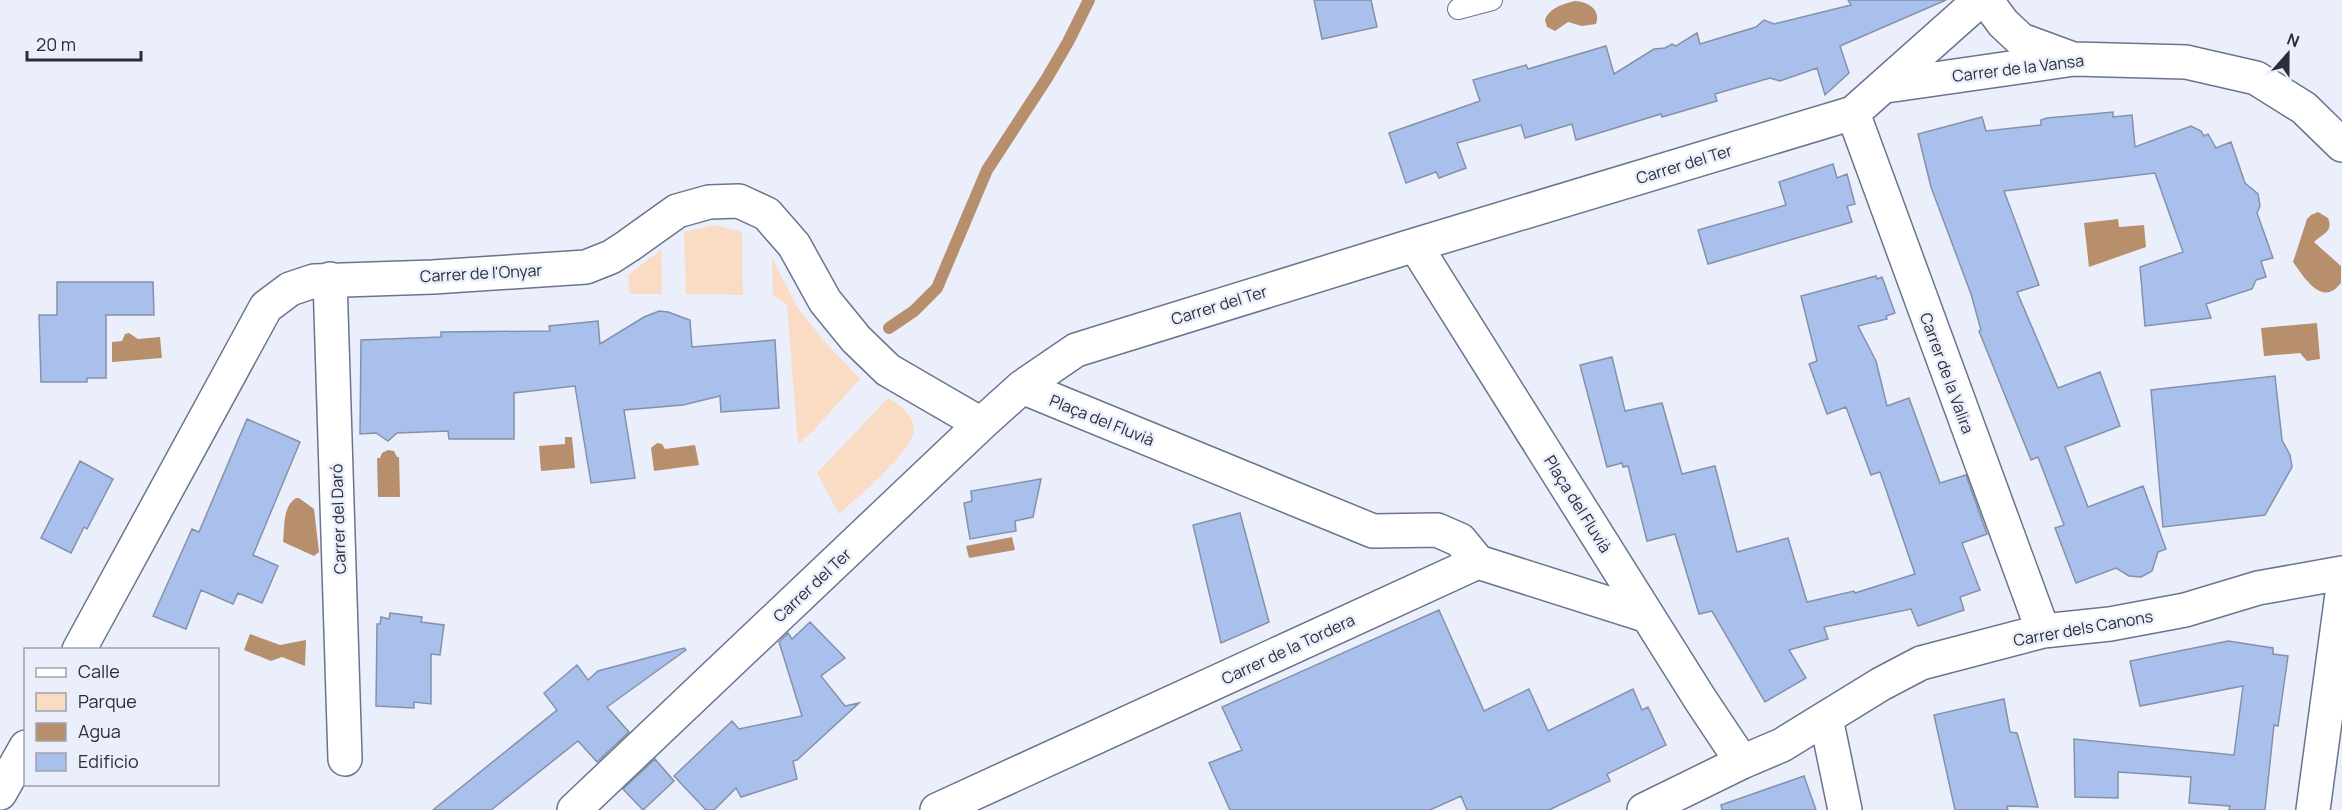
<svg xmlns="http://www.w3.org/2000/svg" width="2342" height="810" viewBox="0 0 2342 810" font-family="Manrope,sans-serif">
<style>
.green{fill:#fadbc3}
.water{fill:#b88f6d}
.lines{fill:none;stroke-linecap:round;stroke-linejoin:round}
.stream{stroke:#b88f6d;stroke-width:12}
.building{fill:#a9bfec;stroke:#8591ab;stroke-width:1.5}
.lane-casing{stroke:#69758e;stroke-width:22}
.street-casing{stroke:#69758e;stroke-width:36}
.lane{stroke:#fff;stroke-width:20}
.street{stroke:#fff;stroke-width:33}
.labels{text-anchor:middle;stroke-width:5;stroke-linejoin:round;paint-order:stroke}
.street-label{font-size:16px;fill:#292e39;stroke:#eaeffb}
</style>
<rect width="100%" height="100%" fill="#eaeffb"/>
<path class="green" d="M 715,225 L 742,232 L 743,295 L 686,294 L 684,232 Z
M 661,250 L 662,294 L 630,294 L 628,275 Z
M 772,258 L 797,307 L 824,341 L 860,379 L 811,433 L 798,444 L 787,305 L 773,295 Z
M 888,398 C 899,405 914,415 914,430 C 913,451 856,499 839,514 L 817,473 Z"/>
<path class="water" d="M 1575,1 C 1588,2 1601,9 1596,24 L 1582,26 L 1568,22 L 1555,31 L 1547,27 L 1545,20 C 1549,8 1563,4 1575,1 Z
M 2318,212 L 2328,218 C 2334,232 2322,234 2314,242 L 2341,266 L 2341,283 C 2322,308 2304,277 2293,262 L 2307,219 L 2311,215 Z
M 2118,219 L 2119,227 L 2144,225 L 2146,247 L 2089,267 L 2084,223 Z
M 2317,323 L 2320,359 L 2307,361 L 2300,353 L 2264,356 L 2261,328 Z
M 129,333 L 138,339 L 160,337 L 162,358 L 112,362 L 112,342 L 122,341 L 125,334 Z
M 565,437 L 572,437 L 575,468 L 541,471 L 539,446 L 565,444 Z
M 657,443 L 662,444 L 665,449 L 695,445 L 699,465 L 654,471 L 651,448 Z
M 388,450 L 394,451 L 397,457 L 399,457 L 400,497 L 378,497 L 377,458 L 380,458 L 382,453 Z
M 296,498 L 299,498 L 314,509 L 319,552 L 314,556 L 283,542 C 285,527 282,507 296,498 Z
M 1012,537 L 1015,550 L 969,558 L 966,546 Z
M 250,634 L 280,645 L 306,640 L 305,666 L 282,657 L 271,661 L 244,650 Z"/>
<g class="lines">
<path class="stream" d="M 889,328 L 914,311 L 937,288 L 987,170 L 1047,78 L 1068,42 L 1089,0"/>
</g>
<path class="building" d="M 1314,0 L 1371,0 L 1377,27 L 1322,39 Z
M 1848,0 L 1946,0 L 1840,46 L 1849,73 L 1825,95 L 1817,68 L 1780,81 L 1770,78 L 1715,94 L 1717,101 L 1662,117 L 1661,114 L 1576,140 L 1572,124 L 1525,138 L 1521,125 L 1457,143 L 1466,168 L 1439,178 L 1436,172 L 1406,183 L 1389,133 L 1480,101 L 1473,80 L 1526,65 L 1528,69 L 1606,46 L 1614,74 L 1654,49 L 1665,48 L 1672,44 L 1676,46 L 1697,33 L 1700,44 L 1756,27 L 1764,20 L 1774,24 L 1851,5 Z
M 2113,112 L 2113,117 L 2132,115 L 2135,147 L 2191,126 L 2201,131 L 2204,136 L 2208,134 L 2216,148 L 2231,142 L 2245,183 L 2258,194 L 2260,206 L 2257,213 L 2273,258 L 2261,261 L 2266,277 L 2256,280 L 2252,289 L 2206,304 L 2211,318 L 2145,326 L 2140,267 L 2183,252 L 2155,173 L 2004,191 L 2039,285 L 2017,292 L 2058,388 L 2100,372 L 2120,426 L 2065,447 L 2088,507 L 2143,486 L 2166,549 L 2158,552 L 2152,571 L 2141,577 L 2129,576 L 2116,568 L 2076,583 L 2055,528 L 2064,525 L 2038,457 L 2031,460 L 1979,331 L 1981,330 L 1971,294 L 1931,187 L 1918,134 L 1982,117 L 1986,131 L 2041,125 L 2041,120 L 2047,118 Z
M 1833,164 L 1837,178 L 1847,174 L 1855,204 L 1847,206 L 1852,222 L 1708,264 L 1698,230 L 1786,205 L 1779,182 Z
M 1876,276 L 1877,279 L 1882,277 L 1895,313 L 1886,316 L 1887,319 L 1858,326 L 1876,361 L 1887,406 L 1909,398 L 1940,483 L 1966,475 L 1987,534 L 1962,543 L 1980,590 L 1960,597 L 1964,610 L 1918,626 L 1911,609 L 1824,627 L 1828,639 L 1789,650 L 1806,678 L 1765,702 L 1712,611 L 1699,614 L 1675,534 L 1647,541 L 1628,466 L 1623,467 L 1622,463 L 1607,467 L 1580,365 L 1612,357 L 1625,411 L 1662,403 L 1682,474 L 1715,466 L 1737,552 L 1788,538 L 1807,602 L 1854,591 L 1855,593 L 1915,574 L 1880,472 L 1871,475 L 1846,407 L 1827,414 L 1809,364 L 1817,361 L 1801,296 Z
M 57,282 L 153,282 L 154,315 L 106,315 L 106,378 L 87,378 L 87,382 L 41,382 L 39,315 L 57,315 Z
M 659,311 L 668,312 L 690,320 L 692,347 L 775,340 L 779,408 L 721,412 L 720,396 L 683,405 L 624,410 L 635,478 L 591,483 L 575,386 L 514,393 L 514,439 L 449,439 L 448,431 L 397,433 L 388,441 L 376,433 L 360,434 L 361,340 L 441,337 L 441,332 L 550,331 L 549,326 L 598,321 L 600,344 L 644,317 Z
M 2275,376 L 2282,440 L 2290,455 L 2292,467 L 2265,515 L 2163,527 L 2151,390 Z
M 247,419 L 300,442 L 253,555 L 278,566 L 262,603 L 238,593 L 233,604 L 201,590 L 186,629 L 153,616 L 192,529 L 199,532 Z
M 80,461 L 113,479 L 87,529 L 84,527 L 71,553 L 41,538 Z
M 1041,479 L 1033,517 L 1015,521 L 1016,531 L 970,539 L 964,503 L 972,501 L 971,491 Z
M 1240,513 L 1269,622 L 1221,643 L 1193,525 Z
M 1439,610 L 1484,711 L 1529,689 L 1548,731 L 1633,689 L 1642,710 L 1648,707 L 1666,745 L 1607,774 L 1610,781 L 1549,810 L 1467,810 L 1461,796 L 1430,810 L 1230,810 L 1209,763 L 1242,750 L 1222,707 Z
M 390,613 L 422,617 L 421,622 L 444,625 L 440,655 L 431,654 L 431,704 L 414,702 L 414,708 L 376,706 L 377,624 L 380,624 L 381,617 L 389,619 Z
M 810,622 L 845,658 L 821,676 L 845,706 L 859,703 L 797,760 L 793,761 L 797,779 L 741,797 L 736,788 L 714,810 L 706,810 L 674,776 L 732,721 L 739,729 L 802,716 L 779,642 L 788,633 L 792,639 Z
M 2228,641 L 2273,648 L 2273,654 L 2288,656 L 2278,726 L 2274,725 L 2265,810 L 2229,810 L 2230,806 L 2189,803 L 2191,777 L 2118,772 L 2118,798 L 2075,797 L 2074,739 L 2234,755 L 2243,686 L 2140,706 L 2130,661 Z
M 684,648 L 686,650 L 607,707 L 629,732 L 597,762 L 578,741 L 491,810 L 433,810 L 557,710 L 544,693 L 577,665 L 588,680 L 598,671 Z
M 2004,699 L 2010,732 L 2017,733 L 2038,807 L 2007,806 L 2008,810 L 1955,810 L 1934,715 Z
M 655,759 L 674,781 L 643,810 L 623,789 Z
M 1804,776 L 1816,810 L 1722,810 L 1721,805 Z"/>
<g class="lines">
<defs>
<path id="lane" d="M 1458,9 L 1492,0"/>
<path id="street" d="M 1986,0 L 2003,23 L 2021,40 L 2070,58
M 1886,86 L 2074,59 L 2186,62 L 2256,78 L 2304,108 L 2342,145
M 1853,113 L 2043,631
M 1415,245 L 1700,699 L 1742,762
M 330,279 L 345,759
M 1022,387 L 1373,531 L 1437,530 L 1460,540 L 1478,562
M 79,650 L 266,307 L 290,289 L 314,281 L 433,277 L 586,267 L 611,257 L 628,246 L 677,211 L 709,202 L 739,201 L 767,214 L 794,245 L 825,301 L 856,339 L 888,370 L 981,424
M 1826,718 L 1845,810
M 0,793 L 26,747
M 574,810 L 981,424 L 1022,387 L 1076,350 L 1415,245 L 1853,113 L 1980,0
M 937,810 L 1478,562 L 1648,616
M 1644,810 L 1742,762 L 1782,745 L 1881,684 L 1921,663 L 2043,631 L 2110,624 L 2185,610 L 2258,588 L 2342,573
M 2313,810 L 2342,594"/>
</defs>
<use href="#lane" class="lane-casing"/>
<use href="#street" class="street-casing"/>
<use href="#lane" class="lane"/>
<use href="#street" class="street"/>
</g>
<g class="labels">
<g class="street-label">
<text transform="translate(2018 68) rotate(-7)" y="6">Carrer de la Vansa</text>
<text transform="translate(1684 164) rotate(-17)" y="6">Carrer del Ter</text>
<text transform="translate(481 273) rotate(-3)" y="6">Carrer de l'Onyar</text>
<text transform="translate(1219 305) rotate(-17)" y="6">Carrer del Ter</text>
<text transform="translate(1947 373) rotate(70)" y="6">Carrer de la Valira</text>
<text transform="translate(1102 420) rotate(22)" y="6">Plaça del Fluvià</text>
<text transform="translate(1578 504) rotate(58)" y="6">Plaça del Fluvià</text>
<text transform="translate(338 519) rotate(-92)" y="6">Carrer del Daró</text>
<text transform="translate(812 585) rotate(-43)" y="6">Carrer del Ter</text>
<text transform="translate(2083 628) rotate(-10)" y="6">Carrer dels Canons</text>
<text transform="translate(1288 649) rotate(-25)" y="6">Carrer de la Tordera</text>
</g>
</g>
<rect x="24" y="648" width="195" height="138" fill="#eaeffb" stroke="#9da2ad" stroke-width="1.5"/>
<rect x="36" y="668" width="30" height="9" fill="#ffffff" stroke="#9da2ad" stroke-width="1.5"/>
<text x="78" y="678" font-size="18" fill="#292e39">Calle</text>
<rect x="36" y="693" width="30" height="18" fill="#fadbc3" stroke="#9da2ad" stroke-width="1.5"/>
<text x="78" y="708" font-size="18" fill="#292e39">Parque</text>
<rect x="36" y="723" width="30" height="18" fill="#b88f6d" stroke="#9da2ad" stroke-width="1.5"/>
<text x="78" y="738" font-size="18" fill="#292e39">Agua</text>
<rect x="36" y="753" width="30" height="18" fill="#a9bfec" stroke="#9da2ad" stroke-width="1.5"/>
<text x="78" y="768" font-size="18" fill="#292e39">Edificio</text>
<g transform="translate(2288 54) rotate(21)" stroke="#eaeffb" stroke-width="4.5" paint-order="stroke">
<path d="M0-4.5L10 22L0 15L-10 22Z" fill="#292e39"/>
<text y="-9" font-size="16" font-weight="bold" text-anchor="middle" fill="#292e39">N</text>
</g>
<path d="M27 51v9h114v-9" fill="none" stroke="#292e39" stroke-width="3"/>
<text x="36" y="51" font-size="18" fill="#292e39" stroke="#eaeffb" stroke-width="4.5" paint-order="stroke">20 m</text>
</svg>
